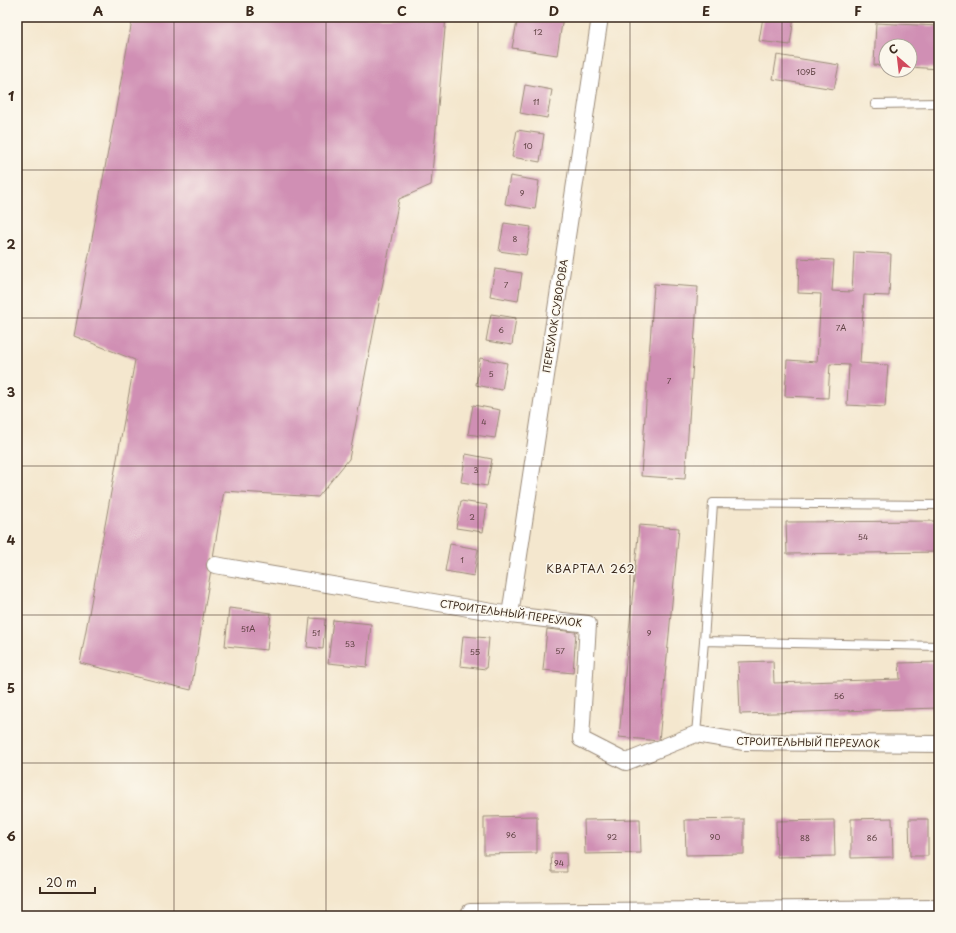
<svg xmlns="http://www.w3.org/2000/svg" width="956" height="933" viewBox="0 0 956 933" font-family="'Playpen Sans',sans-serif">
<style>
.building{fill:#d08fb4}
.lines{fill:none;stroke-linecap:round;stroke-linejoin:round}
.service-casing{stroke:#988876;stroke-width:10}
.minor-casing{stroke:#988876;stroke-width:18}
.service{stroke:#fff;stroke-width:8}
.minor{stroke:#fff;stroke-width:16}
.grid{fill:none;stroke:#3b2a1e;stroke-width:1;stroke-opacity:0.55}
.labels{text-anchor:middle;stroke-width:3;stroke-linejoin:round;paint-order:stroke}
.number-label{font-size:8px;fill:#604344}
.street-label{font-size:10px;fill:#3b2a1e;stroke:#fbf7ec}
.neighbourhood-label{font-size:11px;letter-spacing:1px;fill:#3b2a1e;stroke:#fbf7ec}
.neatline{fill:none;stroke:#3b2a1e;stroke-width:1.5}
.grid-label{font-size:13px;text-anchor:middle;font-weight:bold;fill:#3b2a1e}
</style>
<rect width="100%" height="100%" fill="#fbf7ec"/>
<filter id="ink" filterUnits="userSpaceOnUse"><feTurbulence type="fractalNoise" baseFrequency=".025" numOctaves="2"/><feDisplacementMap in="SourceGraphic" scale="8" xChannelSelector="R" yChannelSelector="G"/><feConvolveMatrix kernelMatrix="1 2 1 2 8 2 1 2 1" color-interpolation-filters="sRGB"/></filter>
<filter id="wash" filterUnits="userSpaceOnUse"><feTurbulence type="fractalNoise" baseFrequency=".012" numOctaves="4" result="noise"/><feDisplacementMap in="SourceGraphic" scale="16" xChannelSelector="R" yChannelSelector="G"/><feGaussianBlur stdDeviation="0.9" result="paint"/><feColorMatrix in="noise" values="0 0 0 0 0 0 0 0 0 0 0 0 0 0 0 0 0 1.4 0 .05"/><feComposite in="paint" operator="in"/></filter>
<g filter="url(#wash)">
<rect width="100%" height="100%" fill="#f4e7ce"/>
<g id="blocks">
<path class="building" d="M 163,17 L 446,17 L 431,185 L 399,199 L 349,459 L 318,497 L 224,491 L 191,690 L 80,663 L 135,360 L 74,336 L 132,21 Z
M 518,17 L 563,17 L 557,55 L 512,48 Z
M 763,17 L 794,17 L 790,45 L 759,41 Z
M 876,23 L 939,26 L 939,69 L 910,67 L 910,46 L 886,46 L 886,66 L 874,65 Z
M 777,55 L 839,65 L 834,89 L 773,79 Z
M 525,85 L 552,90 L 547,118 L 520,113 Z
M 517,130 L 544,134 L 540,162 L 512,157 Z
M 510,176 L 539,181 L 535,209 L 505,204 Z
M 504,223 L 531,227 L 526,255 L 499,251 Z
M 854,252 L 891,254 L 889,296 L 864,295 L 860,363 L 888,365 L 885,407 L 847,405 L 849,365 L 830,364 L 828,398 L 785,396 L 787,360 L 817,362 L 821,294 L 798,293 L 799,258 L 834,260 L 832,291 L 852,292 Z
M 495,269 L 522,273 L 518,301 L 490,296 Z
M 654,284 L 698,287 L 685,479 L 641,476 Z
M 491,314 L 516,318 L 512,345 L 486,341 Z
M 480,358 L 507,363 L 502,390 L 476,385 Z
M 473,405 L 500,410 L 495,438 L 468,434 Z
M 466,454 L 492,459 L 487,486 L 461,482 Z
M 461,501 L 487,505 L 483,532 L 456,528 Z
M 938,521 L 939,552 L 787,554 L 786,522 Z
M 639,525 L 679,528 L 659,741 L 619,737 Z
M 450,544 L 478,549 L 474,576 L 445,571 Z
M 229,608 L 271,613 L 267,650 L 225,646 Z
M 310,618 L 325,619 L 323,649 L 307,647 Z
M 333,620 L 371,624 L 367,667 L 328,663 Z
M 547,629 L 576,632 L 573,673 L 543,670 Z
M 463,636 L 489,638 L 486,669 L 460,666 Z
M 773,661 L 774,683 L 900,679 L 899,663 L 939,662 L 939,708 L 740,714 L 738,662 Z
M 537,816 L 537,853 L 484,854 L 484,817 Z
M 892,818 L 893,857 L 851,858 L 851,819 Z
M 640,819 L 641,853 L 585,854 L 584,820 Z
M 744,819 L 744,854 L 686,855 L 685,820 Z
M 909,819 L 928,819 L 928,856 L 910,856 Z
M 834,820 L 835,856 L 777,857 L 776,821 Z
M 551,853 L 566,853 L 567,872 L 552,872 Z"/>
</g>
</g>
<g filter="url(#ink)">
<use href="#blocks" fill-opacity="0" stroke="#988876" stroke-width="1"/>
<g class="lines">
<defs>
<path id="service" d="M 875,104 L 939,103
M 939,505 L 713,503 L 704,641 L 939,646
M 696,734 L 704,641"/>
<path id="minor" d="M 215,565 L 510,615 L 588,624 L 581,739 L 626,762 L 696,734 L 744,742 L 939,744
M 510,615 L 600,17
M 470,912 L 939,908"/>
</defs>
<use href="#service" class="service-casing"/>
<use href="#minor" class="minor-casing"/>
<use href="#service" class="service"/>
<use href="#minor" class="minor"/>
</g>
</g>
<path class="grid" d="M 174,17 L 174,916M 326,17 L 326,916M 478,17 L 478,916M 630,17 L 630,916M 782,17 L 782,916M 17,170 L 939,170M 17,318 L 939,318M 17,466 L 939,466M 17,615 L 939,615M 17,763 L 939,763"/>
<g class="labels">
<g class="number-label">
<text x="538" y="35">12</text>
<text x="806" y="75">109Б</text>
<text x="536" y="105">11</text>
<text x="528" y="149">10</text>
<text x="522" y="196">9</text>
<text x="515" y="242">8</text>
<text x="506" y="288">7</text>
<text x="841" y="331">7А</text>
<text x="501" y="333">6</text>
<text x="491" y="377">5</text>
<text x="669" y="384">7</text>
<text x="484" y="425">4</text>
<text x="476" y="473">3</text>
<text x="472" y="520">2</text>
<text x="863" y="540">54</text>
<text x="462" y="563">1</text>
<text x="248" y="632">51А</text>
<text x="316" y="636">51</text>
<text x="649" y="636">9</text>
<text x="350" y="647">53</text>
<text x="560" y="654">57</text>
<text x="475" y="655">55</text>
<text x="839" y="699">56</text>
<text x="511" y="838">96</text>
<text x="612" y="840">92</text>
<text x="715" y="840">90</text>
<text x="805" y="841">88</text>
<text x="872" y="841">86</text>
<text x="559" y="866">94</text>
</g>
<g class="street-label">
<text transform="translate(555 316) rotate(-81)" y="4">ПЕРЕУЛОК СУВОРОВА</text>
<text transform="translate(511 613) rotate(8)" y="4">СТРОИТЕЛЬНЫЙ ПЕРЕУЛОК</text>
<text transform="translate(808 742) rotate(1)" y="4">СТРОИТЕЛЬНЫЙ ПЕРЕУЛОК</text>
</g>
<g class="neighbourhood-label">
<text x="591" y="573">КВАРТАЛ 262</text>
</g>
</g>
<rect width="956" height="933" fill="none" stroke="#fbf7ec" stroke-width="44"/>
<g transform="translate(898 58) rotate(332)"><circle r="19" fill="#fbf7ec" stroke="#aea59a"/>
<path d="M0-3L7 15L0 10L-7 15Z" fill="#d1495b"/>
<text y="-6" font-size="11" font-weight="bold" text-anchor="middle" fill="#3b2a1e">С</text>
</g>
<path d="M40 887v6h55v-6" fill="none" stroke="#3b2a1e" stroke-width="2"/>
<text x="46" y="887" font-size="12" fill="#3b2a1e" stroke="#fbf7ec" stroke-width="3" paint-order="stroke">20 m</text>
<rect x="22" y="22" width="912" height="889" class="neatline"/>
<g class="grid-label">
<text x="98" y="16">A</text>
<text x="250" y="16">B</text>
<text x="402" y="16">C</text>
<text x="554" y="16">D</text>
<text x="706" y="16">E</text>
<text x="858" y="16">F</text>
<text x="11" y="101">1</text>
<text x="11" y="249">2</text>
<text x="11" y="397">3</text>
<text x="11" y="545">4</text>
<text x="11" y="693">5</text>
<text x="11" y="841">6</text>
</g>
</svg>
